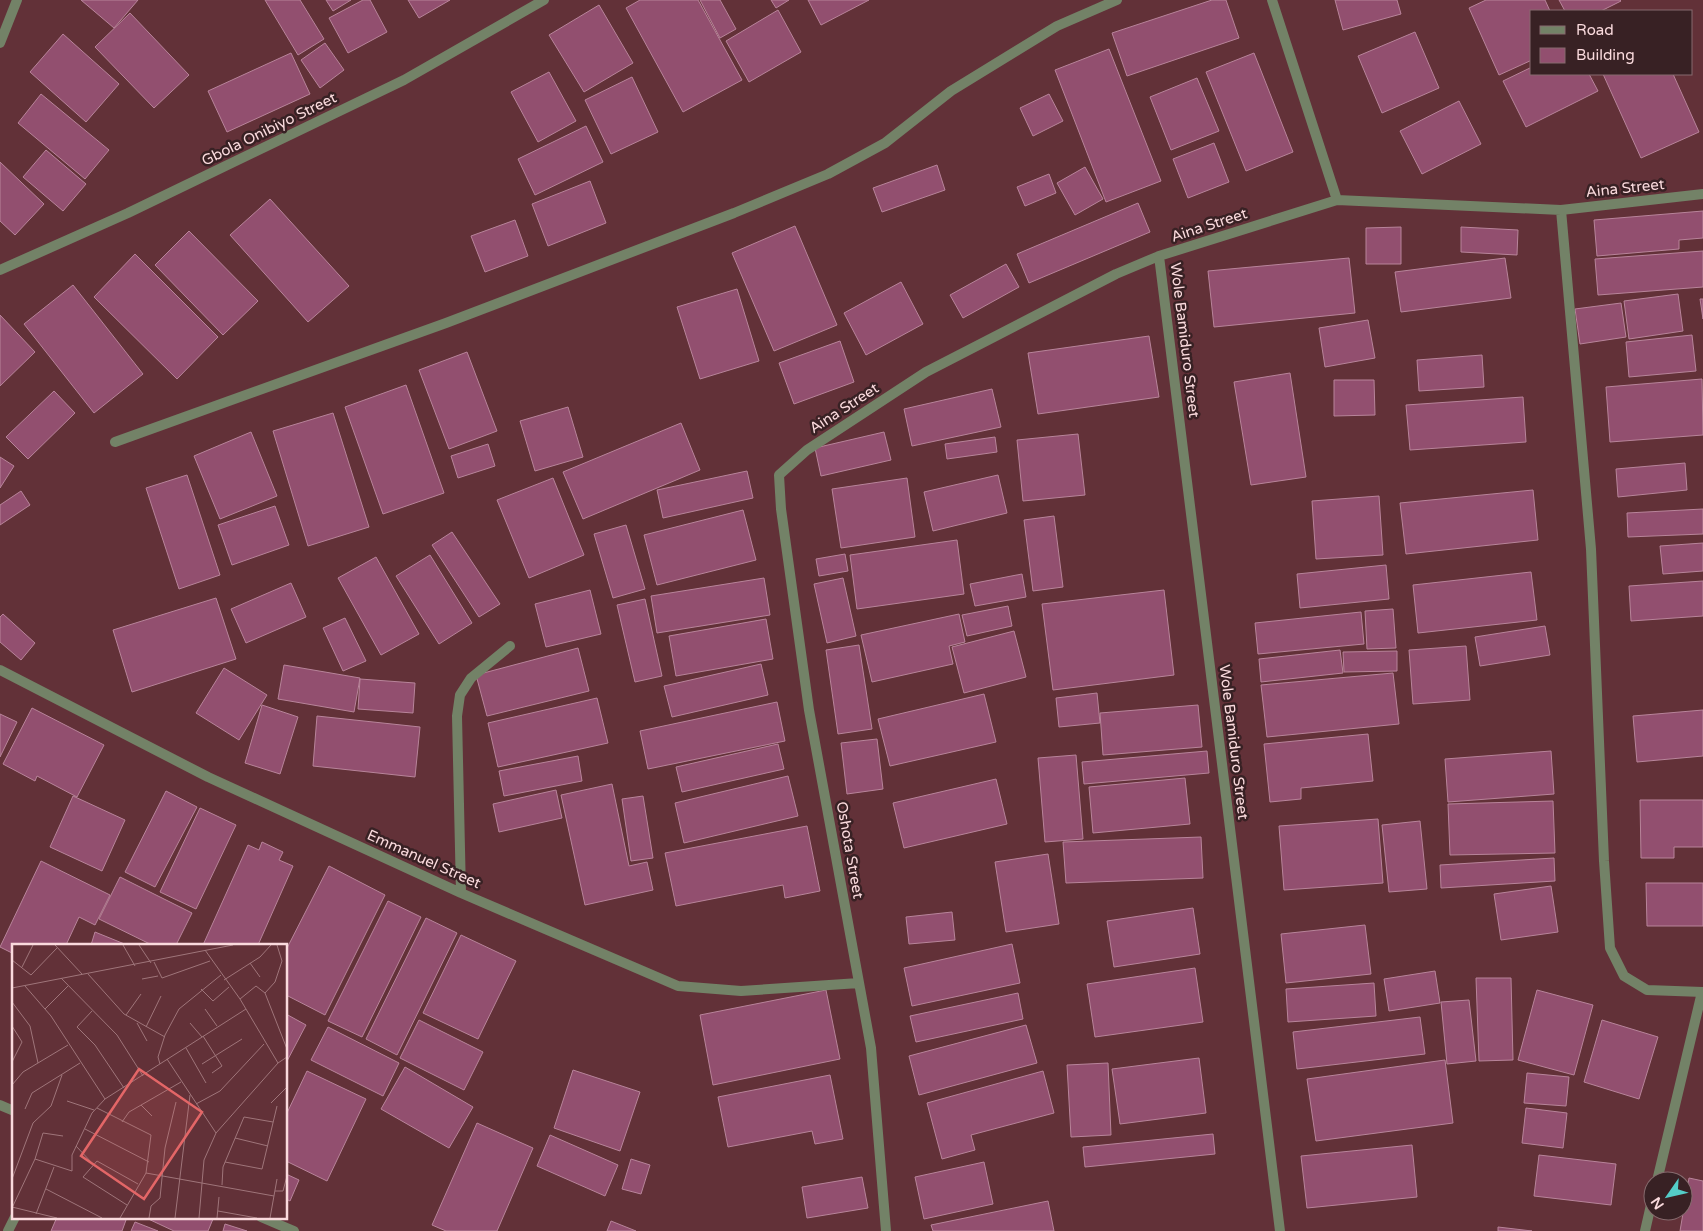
<svg xmlns="http://www.w3.org/2000/svg" width="1703" height="1231" viewBox="0 0 1703 1231" font-family="'Varela Round',sans-serif">
<style>
.building{fill:#924f6f;stroke:#b8849a}
.lines{fill:none;stroke-linecap:round;stroke-linejoin:round}
.street{stroke:#738267;stroke-width:10}
.labels{text-anchor:middle;stroke-width:5;stroke-linejoin:round;paint-order:stroke}
.street-label{font-size:15px;fill:#fadadd;stroke:#382124}
.inset-road{fill:none;stroke:#9f757a;stroke-width:1}
.view{fill:#e36667;fill-opacity:0.15;stroke:#e36667;stroke-width:2.5}
.inset-edge{fill:none;stroke:#fadadd;stroke-width:2.5}
</style>
<rect width="100%" height="100%" fill="#623138"/>
<path class="building" d="M 81,0 L 138,0 L 114,28 Z
M 265,0 L 300,0 L 324,39 L 298,55 Z
M 326,0 L 351,0 L 333,11 Z
M 363,0 L 370,0 L 387,32 L 348,53 L 329,18 Z
M 408,0 L 450,0 L 419,18 Z
M 640,0 L 698,0 L 742,80 L 683,112 L 626,8 Z
M 700,0 L 720,0 L 736,29 L 720,38 Z
M 771,0 L 789,0 L 776,8 Z
M 808,0 L 869,0 L 821,25 Z
M 1212,0 L 1226,0 L 1239,38 L 1127,76 L 1112,33 Z
M 1335,0 L 1397,0 L 1401,14 L 1343,30 Z
M 1486,0 L 1545,0 L 1550,11 L 1532,11 L 1532,60 L 1499,75 L 1469,8 Z
M 1559,0 L 1620,0 L 1621,1 L 1601,11 L 1565,11 Z
M 599,5 L 633,63 L 584,92 L 549,35 Z
M 778,10 L 801,52 L 749,82 L 726,41 Z
M 130,13 L 189,75 L 154,108 L 95,47 Z
M 1415,32 L 1439,88 L 1382,113 L 1358,56 Z
M 63,34 L 119,84 L 86,122 L 30,72 Z
M 325,43 L 344,70 L 320,88 L 301,60 Z
M 1109,49 L 1161,181 L 1106,202 L 1055,70 Z
M 291,53 L 310,94 L 227,132 L 208,91 Z
M 1254,53 L 1293,152 L 1246,171 L 1206,72 Z
M 1532,67 L 1532,74 L 1589,74 L 1598,91 L 1526,127 L 1503,81 Z
M 549,72 L 576,121 L 538,142 L 511,92 Z
M 1603,74 L 1673,74 L 1699,132 L 1641,158 Z
M 632,77 L 658,132 L 611,154 L 585,100 Z
M 1197,78 L 1219,131 L 1171,150 L 1150,97 Z
M 41,94 L 109,150 L 85,179 L 18,123 Z
M 1049,94 L 1063,121 L 1033,136 L 1020,108 Z
M 1459,101 L 1481,144 L 1422,174 L 1400,131 Z
M 586,126 L 603,162 L 535,195 L 518,159 Z
M 1214,143 L 1229,182 L 1188,198 L 1173,159 Z
M 46,150 L 86,184 L 63,211 L 23,177 Z
M 0,162 L 44,204 L 15,235 L 0,221 Z
M 937,165 L 945,190 L 882,212 L 873,188 Z
M 1085,167 L 1103,199 L 1075,215 L 1057,183 Z
M 1049,174 L 1056,193 L 1025,206 L 1017,187 Z
M 590,181 L 606,223 L 548,246 L 532,204 Z
M 270,199 L 349,286 L 308,322 L 230,235 Z
M 1138,203 L 1150,232 L 1029,283 L 1017,254 Z
M 1703,211 L 1703,238 L 1679,240 L 1679,249 L 1597,256 L 1594,220 Z
M 515,220 L 528,256 L 485,272 L 471,236 Z
M 795,226 L 837,325 L 774,351 L 732,253 Z
M 1401,227 L 1401,264 L 1366,264 L 1366,228 Z
M 1461,227 L 1518,230 L 1517,255 L 1461,252 Z
M 189,231 L 258,301 L 223,335 L 155,265 Z
M 1703,251 L 1703,287 L 1598,295 L 1595,259 Z
M 135,254 L 218,337 L 177,379 L 94,297 Z
M 1349,258 L 1355,313 L 1214,327 L 1208,271 Z
M 1505,258 L 1511,298 L 1401,312 L 1395,272 Z
M 1006,264 L 1019,287 L 963,318 L 950,295 Z
M 901,282 L 923,324 L 866,355 L 844,313 Z
M 73,285 L 143,374 L 94,413 L 24,324 Z
M 737,289 L 759,361 L 700,379 L 677,307 Z
M 1678,294 L 1683,331 L 1629,339 L 1624,301 Z
M 1700,299 L 1703,299 L 1703,319 Z
M 1621,303 L 1626,337 L 1580,344 L 1575,309 Z
M 0,315 L 35,352 L 0,386 Z
M 1368,320 L 1375,358 L 1325,367 L 1319,328 Z
M 1692,335 L 1696,371 L 1629,377 L 1626,342 Z
M 1149,336 L 1159,397 L 1038,414 L 1028,353 Z
M 840,341 L 854,382 L 794,404 L 779,363 Z
M 467,352 L 497,431 L 449,449 L 419,370 Z
M 1482,355 L 1484,387 L 1419,391 L 1417,360 Z
M 1290,373 L 1306,477 L 1251,485 L 1234,382 Z
M 1702,379 L 1703,435 L 1610,442 L 1606,387 Z
M 1334,380 L 1374,380 L 1375,415 L 1334,416 Z
M 406,385 L 444,493 L 383,514 L 345,407 Z
M 992,389 L 1001,427 L 912,446 L 904,409 Z
M 54,391 L 75,413 L 28,459 L 6,437 Z
M 1523,397 L 1526,442 L 1410,450 L 1406,405 Z
M 568,407 L 583,457 L 535,471 L 520,421 Z
M 333,413 L 369,527 L 308,546 L 273,431 Z
M 681,423 L 700,470 L 583,519 L 563,472 Z
M 251,432 L 277,496 L 220,519 L 194,456 Z
M 884,432 L 891,460 L 821,476 L 815,448 Z
M 1078,434 L 1085,495 L 1023,501 L 1017,440 Z
M 995,437 L 997,452 L 947,459 L 945,444 Z
M 488,444 L 495,466 L 458,478 L 451,456 Z
M 0,457 L 14,466 L 0,488 Z
M 1685,463 L 1687,490 L 1618,497 L 1616,469 Z
M 747,471 L 753,498 L 663,518 L 657,490 Z
M 187,475 L 220,575 L 179,589 L 146,488 Z
M 998,475 L 1007,513 L 933,531 L 924,492 Z
M 553,478 L 584,555 L 529,578 L 497,500 Z
M 907,478 L 915,537 L 841,548 L 832,489 Z
M 1533,490 L 1538,540 L 1406,554 L 1400,503 Z
M 21,491 L 30,505 L 0,525 L 0,505 Z
M 1379,496 L 1383,555 L 1316,559 L 1312,501 Z
M 275,506 L 289,545 L 232,565 L 218,525 Z
M 1703,509 L 1703,534 L 1628,537 L 1627,513 Z
M 743,510 L 756,560 L 657,585 L 644,535 Z
M 1054,516 L 1063,587 L 1033,591 L 1024,520 Z
M 626,525 L 645,589 L 613,598 L 594,534 Z
M 452,532 L 500,604 L 479,617 L 432,545 Z
M 957,540 L 964,594 L 857,609 L 850,555 Z
M 1703,543 L 1703,571 L 1663,574 L 1660,546 Z
M 845,554 L 848,571 L 819,576 L 816,559 Z
M 430,555 L 472,623 L 439,644 L 396,576 Z
M 376,557 L 419,634 L 381,655 L 338,578 Z
M 1386,565 L 1389,599 L 1300,608 L 1297,574 Z
M 1531,572 L 1537,620 L 1418,633 L 1413,585 Z
M 1022,574 L 1026,597 L 975,606 L 970,584 Z
M 764,578 L 770,615 L 657,633 L 651,596 Z
M 843,578 L 856,636 L 827,643 L 814,584 Z
M 1703,581 L 1703,616 L 1631,621 L 1629,586 Z
M 291,583 L 306,617 L 246,643 L 231,609 Z
M 590,590 L 601,634 L 546,647 L 535,604 Z
M 1164,590 L 1174,675 L 1053,690 L 1042,604 Z
M 216,598 L 236,659 L 132,692 L 113,630 Z
M 645,599 L 662,676 L 635,682 L 617,605 Z
M 1008,606 L 1012,626 L 967,636 L 962,615 Z
M 1393,609 L 1396,648 L 1367,649 L 1365,611 Z
M 1361,612 L 1364,644 L 1258,654 L 1255,623 Z
M 3,614 L 35,643 L 21,660 L 0,642 L 0,617 Z
M 959,614 L 965,642 L 949,646 L 953,664 L 872,682 L 861,635 Z
M 345,618 L 366,661 L 343,671 L 323,628 Z
M 766,619 L 773,659 L 676,676 L 669,636 Z
M 1545,626 L 1550,655 L 1480,666 L 1475,637 Z
M 1014,631 L 1026,677 L 964,693 L 952,647 Z
M 859,645 L 872,729 L 838,734 L 826,650 Z
M 1466,646 L 1470,700 L 1413,704 L 1409,650 Z
M 578,648 L 589,691 L 487,716 L 476,675 Z
M 1340,650 L 1343,673 L 1261,682 L 1259,659 Z
M 1397,651 L 1397,671 L 1344,672 L 1343,652 Z
M 761,664 L 768,695 L 672,717 L 664,686 Z
M 284,665 L 360,678 L 354,712 L 278,699 Z
M 224,668 L 267,695 L 239,740 L 196,713 Z
M 1393,673 L 1399,724 L 1267,737 L 1261,685 Z
M 360,679 L 415,683 L 413,713 L 358,709 Z
M 1097,693 L 1100,723 L 1059,727 L 1056,698 Z
M 984,694 L 996,742 L 890,766 L 878,719 Z
M 597,698 L 608,743 L 498,767 L 488,723 Z
M 777,702 L 785,741 L 648,769 L 640,731 Z
M 262,705 L 298,717 L 280,774 L 245,763 Z
M 1198,705 L 1202,747 L 1103,755 L 1100,713 Z
M 32,708 L 104,745 L 77,797 L 37,776 L 35,781 L 3,764 Z
M 1703,710 L 1703,756 L 1637,762 L 1633,716 Z
M 0,714 L 17,722 L 0,757 Z
M 317,716 L 420,727 L 415,777 L 313,766 Z
M 1368,734 L 1373,781 L 1301,788 L 1301,799 L 1270,802 L 1264,744 Z
M 877,739 L 883,789 L 847,794 L 841,743 Z
M 778,744 L 784,769 L 682,792 L 676,767 Z
M 1207,751 L 1209,773 L 1084,784 L 1082,762 Z
M 1551,751 L 1554,794 L 1448,802 L 1445,759 Z
M 1076,755 L 1083,839 L 1045,842 L 1038,758 Z
M 578,756 L 582,781 L 504,796 L 499,771 Z
M 788,776 L 798,816 L 684,843 L 675,803 Z
M 1185,778 L 1190,824 L 1093,833 L 1089,787 Z
M 996,779 L 1007,824 L 904,848 L 893,803 Z
M 612,784 L 629,866 L 647,862 L 653,890 L 585,905 L 561,795 Z
M 556,790 L 562,818 L 499,832 L 493,804 Z
M 166,791 L 197,807 L 155,887 L 125,872 Z
M 73,796 L 125,820 L 102,871 L 50,847 Z
M 643,796 L 653,858 L 631,861 L 622,799 Z
M 1640,800 L 1703,800 L 1703,847 L 1674,847 L 1674,858 L 1641,858 Z
M 1553,801 L 1555,853 L 1450,855 L 1448,804 Z
M 200,808 L 236,825 L 196,909 L 160,892 Z
M 1378,819 L 1383,883 L 1284,890 L 1279,826 Z
M 1420,821 L 1427,889 L 1389,892 L 1382,825 Z
M 807,826 L 820,891 L 785,898 L 783,885 L 676,906 L 665,853 Z
M 1201,837 L 1203,878 L 1066,883 L 1063,842 Z
M 262,842 L 283,852 L 279,860 L 293,866 L 258,945 L 203,945 L 248,845 L 259,850 Z
M 1048,854 L 1059,924 L 1006,932 L 995,862 Z
M 1554,858 L 1555,881 L 1441,888 L 1440,865 Z
M 41,861 L 110,895 L 95,925 L 79,917 L 66,945 L 14,945 L 14,954 L 0,947 Z
M 329,866 L 385,895 L 325,1015 L 286,995 L 286,950 Z
M 120,877 L 192,913 L 176,945 L 152,945 L 99,919 Z
M 1646,883 L 1703,883 L 1703,926 L 1647,926 Z
M 1551,886 L 1558,932 L 1501,940 L 1494,894 Z
M 388,901 L 421,917 L 362,1037 L 328,1021 Z
M 1193,908 L 1200,954 L 1114,967 L 1107,921 Z
M 952,912 L 955,940 L 909,944 L 906,917 Z
M 426,918 L 457,933 L 397,1055 L 366,1039 Z
M 1365,925 L 1371,974 L 1286,983 L 1281,934 Z
M 95,932 L 127,945 L 91,945 Z
M 461,935 L 516,961 L 478,1039 L 423,1013 Z
M 1012,944 L 1020,983 L 912,1006 L 904,968 Z
M 1195,968 L 1203,1022 L 1095,1037 L 1087,984 Z
M 1435,971 L 1440,1003 L 1389,1011 L 1384,979 Z
M 1476,978 L 1511,978 L 1513,1060 L 1479,1061 Z
M 1374,983 L 1376,1016 L 1288,1022 L 1286,989 Z
M 826,990 L 840,1059 L 713,1085 L 700,1015 Z
M 1537,990 L 1593,1005 L 1574,1075 L 1518,1060 Z
M 1018,993 L 1023,1019 L 916,1042 L 910,1016 Z
M 1469,1000 L 1476,1061 L 1447,1064 L 1441,1002 Z
M 286,1014 L 306,1025 L 286,1063 Z
M 1420,1017 L 1425,1054 L 1297,1069 L 1293,1032 Z
M 419,1020 L 483,1052 L 464,1090 L 400,1058 Z
M 1602,1020 L 1658,1037 L 1639,1099 L 1584,1082 Z
M 1026,1025 L 1037,1063 L 919,1095 L 909,1056 Z
M 328,1027 L 399,1063 L 383,1096 L 311,1060 Z
M 1199,1058 L 1206,1113 L 1120,1124 L 1112,1069 Z
M 1445,1060 L 1453,1123 L 1316,1141 L 1307,1079 Z
M 1108,1063 L 1111,1135 L 1071,1137 L 1067,1065 Z
M 405,1067 L 473,1107 L 449,1148 L 381,1109 Z
M 573,1070 L 640,1092 L 620,1151 L 554,1128 Z
M 307,1071 L 366,1099 L 327,1181 L 286,1161 L 286,1115 Z
M 1043,1071 L 1054,1113 L 971,1135 L 975,1150 L 942,1159 L 927,1103 Z
M 1527,1073 L 1569,1077 L 1566,1106 L 1524,1103 Z
M 830,1075 L 843,1139 L 815,1144 L 812,1131 L 728,1147 L 718,1097 Z
M 1526,1108 L 1567,1113 L 1563,1148 L 1522,1143 Z
M 477,1123 L 533,1148 L 497,1231 L 446,1231 L 432,1225 Z
M 1213,1134 L 1215,1154 L 1085,1167 L 1083,1147 Z
M 550,1135 L 618,1165 L 605,1196 L 537,1166 Z
M 1412,1145 L 1417,1197 L 1307,1208 L 1301,1156 Z
M 1539,1155 L 1616,1164 L 1611,1205 L 1534,1196 Z
M 631,1159 L 650,1165 L 641,1194 L 622,1189 Z
M 984,1162 L 993,1204 L 924,1219 L 915,1177 Z
M 286,1174 L 299,1180 L 290,1201 L 286,1199 Z
M 862,1177 L 868,1208 L 807,1218 L 802,1187 Z
M 1689,1178 L 1703,1181 L 1703,1231 L 1680,1231 Z
M 1048,1201 L 1054,1231 L 933,1231 L 931,1225 Z
M 57,1217 L 120,1217 L 126,1220 L 122,1231 L 51,1231 Z
M 144,1217 L 208,1217 L 213,1219 L 208,1231 L 174,1231 Z
M 611,1221 L 636,1231 L 607,1231 Z
M 135,1222 L 158,1231 L 131,1231 Z
M 225,1224 L 247,1231 L 223,1231 Z
M 1498,1227 L 1532,1231 L 1498,1231 Z"/>
<g class="lines">
<path class="street" d="M 1272,0 L 1337,200
M 0,43 L 17,0
M 1561,210 L 1591,549 L 1604,861 L 1610,948 L 1624,976 L 1647,990 L 1703,992
M 1159,256 L 1280,1231
M 0,270 L 128,213 L 404,80 L 544,0
M 115,442 L 446,323 L 734,213 L 828,174 L 885,143 L 951,91 L 1057,26 L 1117,0
M 0,670 L 208,777 L 461,893 L 678,986 L 741,991 L 859,983
M 461,893 L 457,716 L 460,695 L 471,678 L 510,646
M 0,1105 L 14,1111
M 1657,1181 L 1702,992
M 261,1217 L 294,1231
M 8,1231 L 15,1217
M 886,1231 L 871,1048 L 809,710 L 781,509 L 779,475 L 807,450 L 926,372 L 1116,274 L 1159,256 L 1337,200 L 1561,210 L 1703,194
M 1645,1231 L 1653,1196"/>
</g>
<g class="labels">
<g class="street-label">
<text transform="translate(269 129) rotate(-26)" y="5">Gbola Onibiyo Street</text>
<text transform="translate(1625 188) rotate(-6)" y="5">Aina Street</text>
<text transform="translate(1209 225) rotate(-18)" y="5">Aina Street</text>
<text transform="translate(1185 340) rotate(83)" y="5">Wole Bamiduro Street</text>
<text transform="translate(844 408) rotate(-33)" y="5">Aina Street</text>
<text transform="translate(1234 742) rotate(83)" y="5">Wole Bamiduro Street</text>
<text transform="translate(850 850) rotate(80)" y="5">Oshota Street</text>
<text transform="translate(424 859) rotate(24)" y="5">Emmanuel Street</text>
</g>
</g>
<g transform="translate(12 944)">
<rect width="275" height="275" fill="#623138"/>
<path class="inset-road" d="M 43,1 L 70,30M 111,1 L 123,22M 127,1 L 139,19M 193,6 L 228,55 L 266,119M 0,16 L 19,31 L 45,4M 142,18 L 150,34 L 198,17M 238,19 L 248,33M 10,23 L 21,1M 76,30 L 112,70 L 153,93M 49,34 L 105,91 L 131,132M 130,35 L 146,32M 212,36 L 248,13 L 259,1M 13,42 L 39,72 L 93,155M 0,44 L 221,1M 189,45 L 201,57 L 217,43M 253,49 L 263,38 L 270,17 L 265,1M 228,55 L 244,42 L 253,49 L 275,105M 0,58 L 18,82 L 26,119M 33,65 L 56,42M 193,65 L 205,82M 80,67 L 65,83 L 83,101 L 112,144M 114,71 L 129,50M 125,79 L 135,97M 178,79 L 190,93M 0,82 L 10,98 L 0,118M 134,83 L 149,52M 191,92 L 210,122 L 200,129M 174,104 L 194,139M 155,115 L 204,189M 148,120 L 146,113 L 153,91 L 167,65 L 209,31M 190,120 L 230,95M 0,141 L 11,128 L 56,101M 55,157 L 82,166M 259,159 L 275,143M 184,160 L 208,147 L 252,100M 129,161 L 140,172M 85,164 L 139,191 L 134,229 L 108,274M 13,165 L 20,149 L 68,119M 110,178 L 117,168 L 169,138M 73,185 L 137,218M 223,194 L 256,202M 64,202 L 81,220M 23,215 L 60,227 L 60,211 L 80,169 L 93,155 L 234,65M 213,218 L 250,225 L 265,162M 134,229 L 262,252M 0,235 L 21,179 L 39,162 L 50,131M 210,241 L 211,223 L 232,173 L 261,178M 34,245 L 90,274M 263,247 L 271,247 L 275,232M 115,261 L 71,233 L 85,217 L 126,240M 0,263 L 45,274M 0,264 L 23,215 L 31,189 L 51,192M 206,267 L 245,274M 24,270 L 42,223M 137,274 L 139,262 L 148,254 L 153,204 L 164,158M 163,274 L 178,151M 187,274 L 192,216 L 204,189 L 266,119 L 275,113M 205,274 L 207,253M 258,274 L 265,235"/>
<path class="view" d="M 127,125 L 190,168 L 132,255 L 69,212 Z"/>
<rect width="275" height="275" class="inset-edge"/>
</g>
<rect x="1530" y="10" width="162" height="65" fill="#382124" stroke="#866b6e"/>
<rect x="1540" y="26" width="25" height="8" fill="#738267" stroke="#866b6e"/>
<text x="1576" y="35" font-size="15" fill="#fadadd">Road</text>
<rect x="1540" y="48" width="25" height="15" fill="#924f6f" stroke="#866b6e"/>
<text x="1576" y="60" font-size="15" fill="#fadadd">Building</text>
<g transform="translate(1668 1196) rotate(236)"><circle r="24" fill="#382124" stroke="#866b6e"/>
<path d="M0-4L9 19L0 12L-9 19Z" fill="#54cdc8"/>
<text y="-8" font-size="14" font-weight="bold" text-anchor="middle" fill="#fadadd">N</text>
</g>
</svg>
